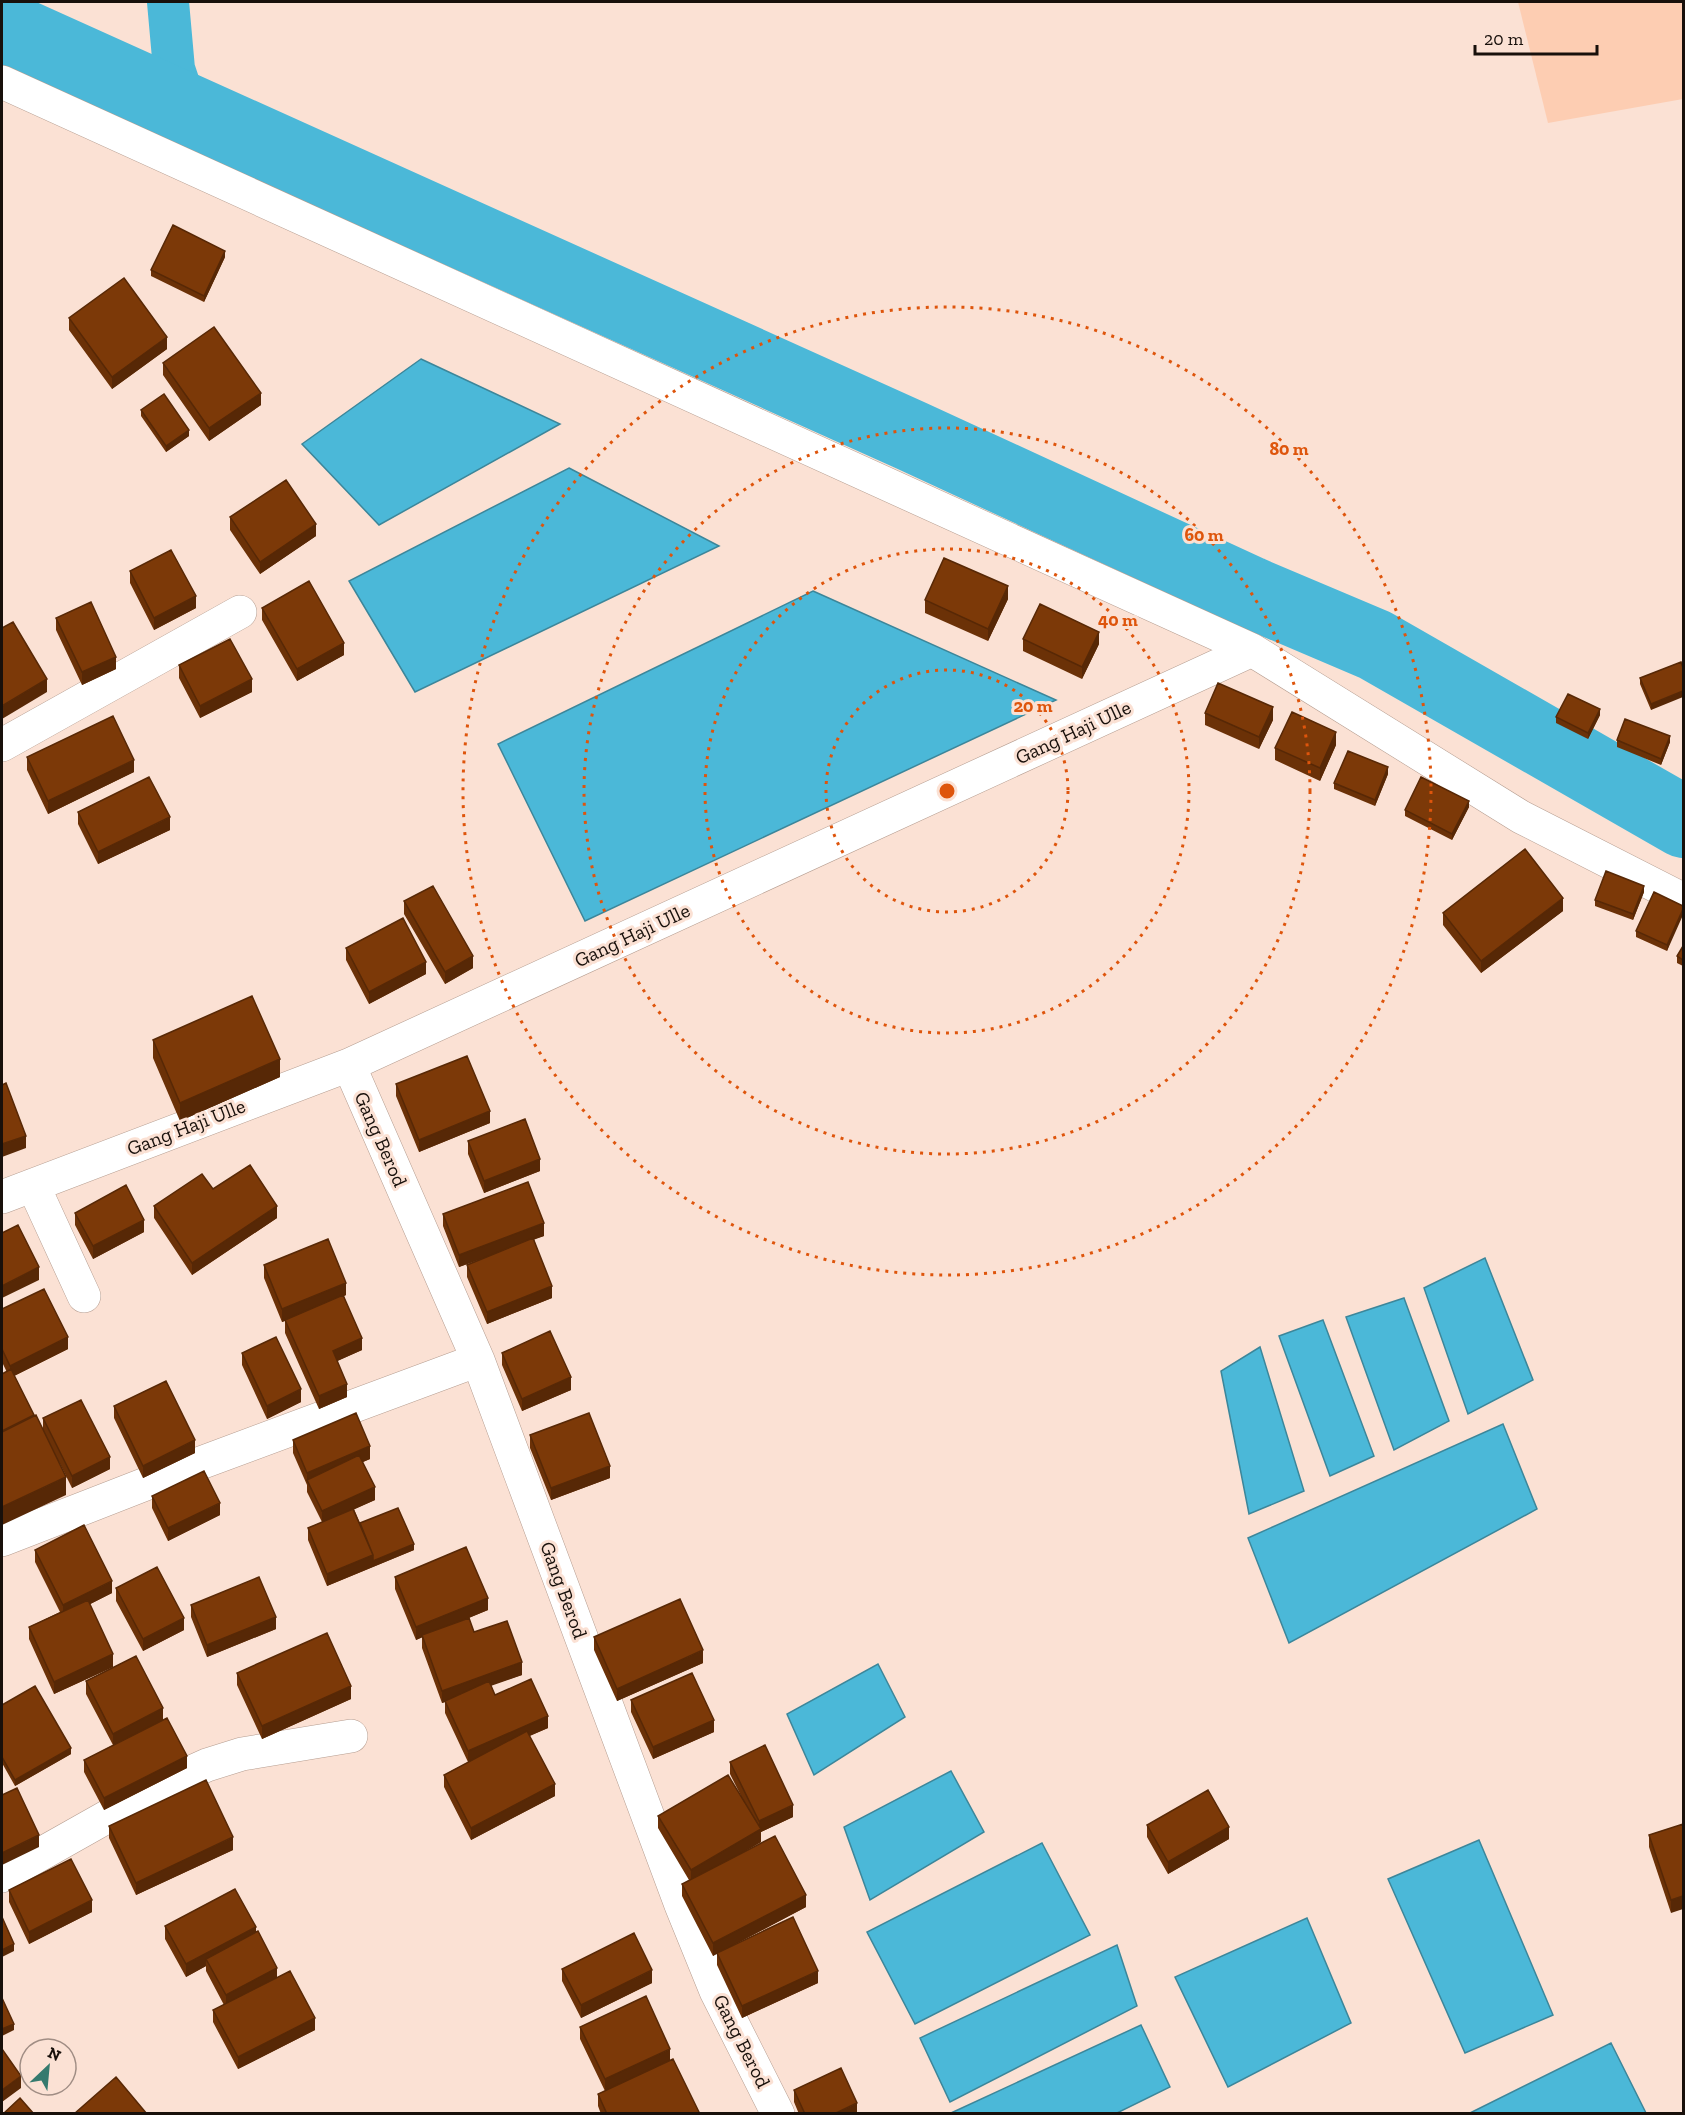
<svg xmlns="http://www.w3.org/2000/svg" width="1685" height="2115" viewBox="0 0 1685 2115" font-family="'Zilla Slab',serif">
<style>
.green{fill:#fdcdb2}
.water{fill:#4bb8d8;stroke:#3c869a;stroke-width:1.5}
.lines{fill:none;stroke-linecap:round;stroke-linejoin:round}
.canal{stroke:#4bb8d8;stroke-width:42}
.river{stroke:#4bb8d8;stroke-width:72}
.street-casing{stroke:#b59d90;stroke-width:34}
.street{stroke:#fff;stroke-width:33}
.wall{fill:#6b3107}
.shaded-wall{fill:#572806}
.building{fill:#7c3908;stroke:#572806;stroke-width:1.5}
.ring{fill:none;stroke:#de550c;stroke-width:3;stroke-dasharray:3 6}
.labels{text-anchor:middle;stroke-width:6;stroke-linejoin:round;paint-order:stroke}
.street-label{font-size:20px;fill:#18100b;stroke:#fbe1d4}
.centre{fill:#de550c;stroke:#fbe1d4;stroke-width:3}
.ring-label{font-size:18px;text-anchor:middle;font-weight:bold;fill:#de550c;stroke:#fbe1d4;stroke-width:6;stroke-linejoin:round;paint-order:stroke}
</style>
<rect width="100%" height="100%" fill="#fbe1d4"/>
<path class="green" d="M 1518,2 L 1683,2 L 1683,99 L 1548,123 Z"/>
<path class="water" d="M 421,359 L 560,424 L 379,525 L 302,444 Z
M 569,468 L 719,546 L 415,692 L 349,581 Z
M 813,591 L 1056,700 L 585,921 L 498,744 Z
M 1485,1258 L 1533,1380 L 1468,1414 L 1424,1288 Z
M 1404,1298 L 1449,1421 L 1394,1450 L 1346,1317 Z
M 1323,1320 L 1374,1456 L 1330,1476 L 1279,1336 Z
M 1260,1347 L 1304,1491 L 1249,1514 L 1221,1371 Z
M 1503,1424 L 1537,1509 L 1289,1643 L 1248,1538 Z
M 878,1664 L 905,1717 L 814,1775 L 787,1714 Z
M 951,1771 L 984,1832 L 870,1900 L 844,1827 Z
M 1479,1840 L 1553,2015 L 1465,2053 L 1388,1879 Z
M 1042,1843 L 1090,1935 L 915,2024 L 867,1932 Z
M 1307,1918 L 1351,2023 L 1228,2087 L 1175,1977 Z
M 1117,1945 L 1137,2006 L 950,2102 L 920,2038 Z
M 1141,2025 L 1170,2087 L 1117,2113 L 951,2113 Z
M 1611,2043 L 1646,2113 L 1470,2113 Z"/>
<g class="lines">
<path class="canal" d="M 168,2 L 174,69 L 187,108"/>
<path class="river" d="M 2,26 L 912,436 L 1250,592 L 1375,645 L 1684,822"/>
<defs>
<path id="street" d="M 2,82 L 1252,650 L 1521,817 L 1684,900
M 2,745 L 240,612
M 349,1065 L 478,1360 L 681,1905 L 716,1991 L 778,2114
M 33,1185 L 84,1296
M 2,1197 L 349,1065 L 1252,650
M 2,1540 L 179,1471 L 478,1360
M 2,1876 L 167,1783 L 207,1765 L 242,1754 L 351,1736"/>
</defs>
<use href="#street" class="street-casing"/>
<use href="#street" class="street"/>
</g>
<path class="wall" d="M 225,257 L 204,302 L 151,276 L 151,270 Z
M 69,318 L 167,349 L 112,389 L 69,330 Z
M 163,363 L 261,405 L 209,441 L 163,375 Z
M 141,410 L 189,436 L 166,452 L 141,416 Z
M 230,517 L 316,536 L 260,574 L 230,530 Z
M 130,571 L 196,608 L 154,630 L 130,583 Z
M 1008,599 L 988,641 L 925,613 L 925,600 Z
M 262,608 L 344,655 L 297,681 L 262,620 Z
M 56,618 L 116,669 L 82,685 L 56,630 Z
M 1023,639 L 1099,644 L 1082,679 L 1023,651 Z
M 1681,662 L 1651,710 L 1640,684 L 1640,678 Z
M 179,665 L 252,692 L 200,718 L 179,678 Z
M 1205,713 L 1273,720 L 1259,749 L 1205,725 Z
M 1600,715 L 1588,739 L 1556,723 L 1556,717 Z
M 1617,740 L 1670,742 L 1661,765 L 1617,747 Z
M 1336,745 L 1320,781 L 1275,760 L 1275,748 Z
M 27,757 L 134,772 L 48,814 L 27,770 Z
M 1388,774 L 1375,806 L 1334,789 L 1334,783 Z
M 1469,807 L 1452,840 L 1405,816 L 1405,810 Z
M 78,812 L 170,830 L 98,864 L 78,824 Z
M 1644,892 L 1633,920 L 1595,906 L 1595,900 Z
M 404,901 L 473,968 L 445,984 L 404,914 Z
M 1683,906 L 1667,951 L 1636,937 L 1636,931 Z
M 1563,911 L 1481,973 L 1443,925 L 1443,913 Z
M 1683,946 L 1683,966 L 1677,963 L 1677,956 Z
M 346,948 L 426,974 L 369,1004 L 346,960 Z
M 153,1040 L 280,1077 L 180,1121 L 153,1058 Z
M 396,1084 L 490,1123 L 419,1152 L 396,1096 Z
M 468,1141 L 540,1171 L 484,1193 L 468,1154 Z
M 213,1189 L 277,1218 L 192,1275 L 154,1218 L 154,1206 Z
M 75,1213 L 144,1232 L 93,1259 L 75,1225 Z
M 443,1214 L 544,1236 L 534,1239 L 552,1298 L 487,1324 L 467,1277 L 467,1265 L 492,1255 L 459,1267 L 443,1226 Z
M 264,1265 L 346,1295 L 344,1296 L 362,1350 L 337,1361 L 347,1397 L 319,1409 L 285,1333 L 285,1321 L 282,1322 L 264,1278 Z
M 2,1309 L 68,1349 L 14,1376 L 34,1416 L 43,1429 L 43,1418 L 110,1469 L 72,1488 L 59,1462 L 66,1495 L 2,1362 Z
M 242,1353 L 301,1402 L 267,1419 L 242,1365 Z
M 502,1353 L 571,1390 L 522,1411 L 502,1365 Z
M 114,1406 L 195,1453 L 143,1478 L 114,1418 Z
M 530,1435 L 610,1478 L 551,1500 L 530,1448 Z
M 293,1440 L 370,1459 L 363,1462 L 375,1500 L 354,1509 L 360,1523 L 414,1550 L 327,1586 L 308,1540 L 308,1528 L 322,1522 L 307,1492 L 307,1485 L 293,1453 Z
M 152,1496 L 220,1515 L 168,1541 L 152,1508 Z
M 35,1550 L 112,1593 L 90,1604 L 113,1667 L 54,1694 L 29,1639 L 29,1627 L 60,1612 L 35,1562 Z
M 395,1577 L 488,1610 L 461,1621 L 522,1675 L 491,1685 L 495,1695 L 548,1728 L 529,1736 L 555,1796 L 471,1840 L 444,1787 L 444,1775 L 468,1762 L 445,1713 L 445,1702 L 442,1703 L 422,1648 L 422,1637 L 416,1640 L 395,1589 Z
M 116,1588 L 184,1630 L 143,1651 L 116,1601 Z
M 191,1605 L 276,1629 L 207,1657 L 191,1617 Z
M 594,1637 L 703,1663 L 617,1701 L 594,1650 Z
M 237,1673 L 351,1699 L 262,1739 L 237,1685 Z
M 86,1681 L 163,1720 L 187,1768 L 104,1810 L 84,1772 L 84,1760 L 113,1745 L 86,1694 Z
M 631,1700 L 714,1732 L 653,1759 L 631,1712 Z
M 2,1705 L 71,1754 L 15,1786 L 2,1763 Z
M 730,1762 L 793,1817 L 761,1832 L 761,1842 L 736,1856 L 806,1907 L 728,1948 L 818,1983 L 742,2018 L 717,1965 L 717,1953 L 713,1956 L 682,1896 L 682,1884 L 689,1880 L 658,1828 L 658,1816 L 741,1796 L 730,1774 Z
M 1683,1824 L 1671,1913 L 1649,1847 L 1649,1835 Z
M 1147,1825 L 1229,1839 L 1168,1874 L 1147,1837 Z
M 109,1826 L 233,1850 L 136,1895 L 109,1838 Z
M 9,1890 L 92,1912 L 29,1944 L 9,1902 Z
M 165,1926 L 256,1932 L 277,1978 L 315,2030 L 238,2069 L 213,2022 L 213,2010 L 224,2005 L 206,1971 L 206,1966 L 186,1977 L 165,1939 Z
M 562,1969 L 652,1983 L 581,2018 L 562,1981 Z
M 580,2027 L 670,2060 L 699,2114 L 601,2114 L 598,2106 L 598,2094 L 605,2091 L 580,2039 Z
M 794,2090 L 857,2114 L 799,2114 L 794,2102 Z"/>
<path class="shaded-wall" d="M 225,251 L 225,257 L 204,302 L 204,296 Z
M 167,337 L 167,349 L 112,389 L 112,377 Z
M 261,393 L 261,405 L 209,441 L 209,428 Z
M 189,430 L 189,436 L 166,452 L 166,446 Z
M 316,524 L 316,536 L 260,574 L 260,562 Z
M 1008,586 L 1008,599 L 988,641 L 988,629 Z
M 196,596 L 196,608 L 154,630 L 154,618 Z
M 1099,632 L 1099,644 L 1082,679 L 1082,667 Z
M 344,643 L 344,655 L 297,681 L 297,669 Z
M 116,657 L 116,669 L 82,685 L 82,672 Z
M 47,679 L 47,692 L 2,719 L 2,706 Z
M 252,679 L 252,692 L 200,718 L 200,706 Z
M 1683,691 L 1683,697 L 1651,710 L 1651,704 Z
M 1273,707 L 1273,720 L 1259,749 L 1259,737 Z
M 1600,709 L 1600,715 L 1588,739 L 1588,733 Z
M 1336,732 L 1336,745 L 1320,781 L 1320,768 Z
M 1670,736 L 1670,742 L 1661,765 L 1661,759 Z
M 134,760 L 134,772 L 48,814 L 48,801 Z
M 1388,767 L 1388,774 L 1375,806 L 1375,800 Z
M 1469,801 L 1469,807 L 1452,840 L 1452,834 Z
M 170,817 L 170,830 L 98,864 L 98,852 Z
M 1644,886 L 1644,892 L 1633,920 L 1633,914 Z
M 1563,898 L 1563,911 L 1481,973 L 1481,961 Z
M 1683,909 L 1683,915 L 1667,951 L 1667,945 Z
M 473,956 L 473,968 L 445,984 L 445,972 Z
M 426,962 L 426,974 L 369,1004 L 369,992 Z
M 280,1059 L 280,1077 L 180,1121 L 180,1103 Z
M 490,1111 L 490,1123 L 419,1152 L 419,1140 Z
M 26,1136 L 26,1148 L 2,1157 L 2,1144 Z
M 540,1159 L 540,1171 L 484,1193 L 484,1181 Z
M 277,1206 L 277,1218 L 192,1275 L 192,1263 Z
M 144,1220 L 144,1232 L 93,1259 L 93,1246 Z
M 544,1223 L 544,1236 L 459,1267 L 459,1255 Z
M 39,1267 L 39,1280 L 2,1298 L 2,1286 Z
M 346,1283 L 346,1295 L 282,1322 L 282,1309 Z
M 552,1286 L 552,1298 L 487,1324 L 487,1312 Z
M 68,1337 L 68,1349 L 10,1378 L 10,1366 Z
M 362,1338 L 362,1350 L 333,1363 L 333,1351 Z
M 571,1377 L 571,1390 L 522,1411 L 522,1399 Z
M 347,1384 L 347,1397 L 319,1409 L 319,1396 Z
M 301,1389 L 301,1402 L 267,1419 L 267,1406 Z
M 195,1440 L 195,1453 L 143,1478 L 143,1466 Z
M 370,1446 L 370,1459 L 309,1484 L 307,1480 L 307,1486 L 307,1473 Z
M 110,1457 L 110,1469 L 72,1488 L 72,1476 Z
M 610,1466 L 610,1478 L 551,1500 L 551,1488 Z
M 66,1477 L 66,1495 L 2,1525 L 2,1507 Z
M 375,1487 L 375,1500 L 322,1524 L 322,1511 Z
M 220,1503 L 220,1515 L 168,1541 L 168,1528 Z
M 414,1544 L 414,1550 L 327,1586 L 327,1574 L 373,1555 Z
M 112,1581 L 112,1593 L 63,1618 L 63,1605 Z
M 488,1598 L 488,1610 L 416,1640 L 416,1627 Z
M 276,1617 L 276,1629 L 207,1657 L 207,1645 Z
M 184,1618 L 184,1630 L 143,1651 L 143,1639 Z
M 703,1650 L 703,1663 L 617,1701 L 617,1689 Z
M 113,1654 L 113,1667 L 54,1694 L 54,1682 Z
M 522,1662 L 522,1675 L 442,1703 L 442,1691 Z
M 351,1686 L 351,1699 L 262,1739 L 262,1726 Z
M 163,1708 L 163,1721 L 113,1746 L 113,1734 Z
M 548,1716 L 548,1728 L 468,1763 L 468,1751 Z
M 714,1720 L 714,1732 L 653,1759 L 653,1747 Z
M 71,1748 L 71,1754 L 15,1786 L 15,1780 Z
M 187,1756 L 187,1768 L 104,1810 L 104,1798 Z
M 555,1784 L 555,1796 L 471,1840 L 471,1828 Z
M 793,1805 L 793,1817 L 761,1832 L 761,1842 L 691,1883 L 691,1870 L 759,1830 L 759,1821 Z
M 1229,1827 L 1229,1839 L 1168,1874 L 1168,1862 Z
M 39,1835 L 39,1847 L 2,1865 L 2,1853 Z
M 233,1837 L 233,1850 L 136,1895 L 136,1883 Z
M 806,1895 L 806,1907 L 713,1956 L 713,1943 Z
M 1683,1896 L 1683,1909 L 1671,1913 L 1671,1900 Z
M 92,1900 L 92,1912 L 29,1944 L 29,1932 Z
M 256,1927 L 256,1939 L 206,1959 L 206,1966 L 186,1977 L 186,1964 Z
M 14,1944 L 14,1951 L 2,1957 L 2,1950 Z
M 277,1968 L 277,1980 L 226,2008 L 226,1995 Z
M 652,1970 L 652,1983 L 581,2018 L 581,2005 Z
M 818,1971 L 818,1983 L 742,2018 L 742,2006 Z
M 315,2018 L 315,2030 L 238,2069 L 238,2057 Z
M 14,2024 L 14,2030 L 2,2036 L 2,2029 Z
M 670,2049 L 670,2061 L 605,2091 L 605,2079 Z
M 21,2076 L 21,2088 L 2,2102 L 2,2090 Z
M 857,2103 L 857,2114 L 834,2114 Z"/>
<path class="building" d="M 173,225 L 225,251 L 204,296 L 151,270 Z
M 124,278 L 167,337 L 112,377 L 69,318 Z
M 214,327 L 261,393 L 209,428 L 163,363 Z
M 164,394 L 189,430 L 166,446 L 141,410 Z
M 286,480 L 316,524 L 260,562 L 230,517 Z
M 171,550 L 196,596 L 154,618 L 130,571 Z
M 944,558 L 1008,586 L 988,629 L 925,600 Z
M 309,581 L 344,643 L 297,669 L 262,608 Z
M 91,602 L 116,657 L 82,672 L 56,618 Z
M 1040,604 L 1099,632 L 1082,667 L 1023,639 Z
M 13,622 L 47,679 L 2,706 L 2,628 Z
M 230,639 L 252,679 L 200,706 L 179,665 Z
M 1681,662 L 1683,668 L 1683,691 L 1651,704 L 1640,678 Z
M 1218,683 L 1273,707 L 1259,737 L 1205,713 Z
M 1568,694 L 1600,709 L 1588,733 L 1556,717 Z
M 1292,712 L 1336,732 L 1320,768 L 1275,748 Z
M 113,716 L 134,760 L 48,801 L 27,757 Z
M 1625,719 L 1670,736 L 1661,759 L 1617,740 Z
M 1348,751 L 1388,767 L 1375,800 L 1334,783 Z
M 149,777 L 170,817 L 98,852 L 78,812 Z
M 1421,777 L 1469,801 L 1452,834 L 1405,810 Z
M 1525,849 L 1563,898 L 1481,961 L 1443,913 Z
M 1606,871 L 1644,886 L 1633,914 L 1595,900 Z
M 433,886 L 473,956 L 445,972 L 404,901 Z
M 1654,892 L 1683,906 L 1683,909 L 1667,945 L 1636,931 Z
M 403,918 L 426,962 L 369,992 L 346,948 Z
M 1683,946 L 1683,960 L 1677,956 Z
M 252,996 L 280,1059 L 180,1103 L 153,1040 Z
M 467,1056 L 490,1111 L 419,1140 L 396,1084 Z
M 6,1083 L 26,1136 L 2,1144 L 2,1085 Z
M 525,1119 L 540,1159 L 484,1181 L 468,1141 Z
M 250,1165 L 277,1206 L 192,1263 L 154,1206 L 202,1174 L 213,1189 Z
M 528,1182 L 544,1223 L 459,1255 L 443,1214 Z
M 126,1185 L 144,1220 L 93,1246 L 75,1213 Z
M 18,1225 L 39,1267 L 2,1286 L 2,1233 Z
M 533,1238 L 552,1286 L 487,1312 L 467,1265 Z
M 328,1239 L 346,1283 L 282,1309 L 264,1265 Z
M 44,1289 L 68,1337 L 10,1366 L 2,1349 L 2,1309 Z
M 343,1295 L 362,1338 L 333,1351 L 347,1384 L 319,1396 L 285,1320 Z
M 550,1331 L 571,1377 L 522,1399 L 502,1353 Z
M 276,1337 L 301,1389 L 267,1406 L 242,1353 Z
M 11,1369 L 34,1415 L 2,1431 L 2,1374 Z
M 166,1381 L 195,1440 L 143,1466 L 114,1406 Z
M 81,1400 L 110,1457 L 72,1476 L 43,1418 Z
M 356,1413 L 370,1446 L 307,1473 L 293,1440 Z
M 589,1413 L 610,1466 L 551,1488 L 530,1435 Z
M 36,1415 L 66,1477 L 2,1507 L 2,1432 Z
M 359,1455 L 375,1487 L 322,1511 L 307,1480 Z
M 204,1471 L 220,1503 L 168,1528 L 152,1496 Z
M 398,1508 L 414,1544 L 373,1561 L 373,1555 L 360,1523 Z
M 353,1509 L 373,1555 L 327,1574 L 308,1528 Z
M 84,1525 L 112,1581 L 63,1605 L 35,1550 Z
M 466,1547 L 488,1598 L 416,1627 L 395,1577 Z
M 157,1567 L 184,1618 L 143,1639 L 116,1588 Z
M 259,1577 L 276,1617 L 207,1645 L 191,1605 Z
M 680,1599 L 703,1650 L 617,1689 L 594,1637 Z
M 88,1600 L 113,1654 L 54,1682 L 29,1627 Z
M 469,1618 L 474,1632 L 507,1621 L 522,1662 L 442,1691 L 422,1635 Z
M 327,1633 L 351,1686 L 262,1726 L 237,1673 Z
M 136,1656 L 163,1708 L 113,1734 L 86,1681 Z
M 692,1673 L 714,1720 L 653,1747 L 631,1700 Z
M 531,1679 L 548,1716 L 468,1751 L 445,1701 L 489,1681 L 495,1695 Z
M 35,1686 L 71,1748 L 15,1780 L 2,1757 L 2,1705 Z
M 167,1718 L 187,1756 L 104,1798 L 84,1760 Z
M 527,1731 L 555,1784 L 471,1828 L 444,1775 Z
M 765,1745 L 793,1805 L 759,1821 L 730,1762 Z
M 728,1775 L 761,1829 L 691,1870 L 658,1816 Z
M 206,1780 L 233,1837 L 136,1883 L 109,1826 Z
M 17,1788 L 39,1835 L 2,1853 L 2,1795 Z
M 1208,1790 L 1229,1827 L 1168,1862 L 1147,1825 Z
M 1683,1824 L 1683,1896 L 1671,1900 L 1649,1835 Z
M 775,1836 L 806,1895 L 713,1943 L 682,1884 Z
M 71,1859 L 92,1900 L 29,1932 L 9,1890 Z
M 235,1889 L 256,1927 L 186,1964 L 165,1926 Z
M 2,1917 L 14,1944 L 2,1950 Z
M 793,1917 L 818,1971 L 742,2006 L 717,1953 Z
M 258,1931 L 277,1968 L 226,1995 L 206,1959 Z
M 634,1933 L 652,1970 L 581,2005 L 562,1969 Z
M 290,1971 L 315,2018 L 238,2057 L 213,2010 Z
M 646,1996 L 670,2049 L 605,2079 L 580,2027 Z
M 2,1998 L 14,2024 L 2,2029 Z
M 2,2049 L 21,2076 L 2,2090 Z
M 673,2059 L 699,2112 L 697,2114 L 607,2114 L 598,2094 Z
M 841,2068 L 857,2103 L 834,2114 L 805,2114 L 794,2090 Z
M 116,2077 L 147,2114 L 74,2114 Z
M 20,2098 L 34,2114 L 3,2114 Z"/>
<g class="ring">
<circle cx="947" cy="791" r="121"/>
<circle cx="947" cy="791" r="242"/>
<circle cx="947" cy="791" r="363"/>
<circle cx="947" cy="791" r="484"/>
</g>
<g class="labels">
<g class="street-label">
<text transform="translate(1073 732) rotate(-25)" y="7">Gang Haji Ulle</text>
<text transform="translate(632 935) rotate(-25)" y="7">Gang Haji Ulle</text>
<text transform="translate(186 1127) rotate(-21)" y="7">Gang Haji Ulle</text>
<text transform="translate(381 1139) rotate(66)" y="7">Gang Berod</text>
<text transform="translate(564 1590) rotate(70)" y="7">Gang Berod</text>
<text transform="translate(742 2041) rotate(63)" y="7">Gang Berod</text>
</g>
</g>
<circle cx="947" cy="791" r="9" class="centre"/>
<g class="ring-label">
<text x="1289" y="455">80 m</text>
<text x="1204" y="541">60 m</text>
<text x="1118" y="626">40 m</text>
<text x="1033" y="712">20 m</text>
</g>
<rect width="1685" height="2115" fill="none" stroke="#18100b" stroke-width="6"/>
<g transform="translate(48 2067) rotate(26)"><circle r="28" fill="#fbe1d4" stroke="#a08d84" stroke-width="1.5"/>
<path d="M0-4.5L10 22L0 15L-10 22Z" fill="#357a6e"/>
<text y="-9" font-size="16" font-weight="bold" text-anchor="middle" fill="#18100b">N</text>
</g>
<path d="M1475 45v9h122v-9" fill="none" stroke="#18100b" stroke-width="3"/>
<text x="1484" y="45" font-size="18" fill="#18100b" stroke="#fbe1d4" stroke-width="4.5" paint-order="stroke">20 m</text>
</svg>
